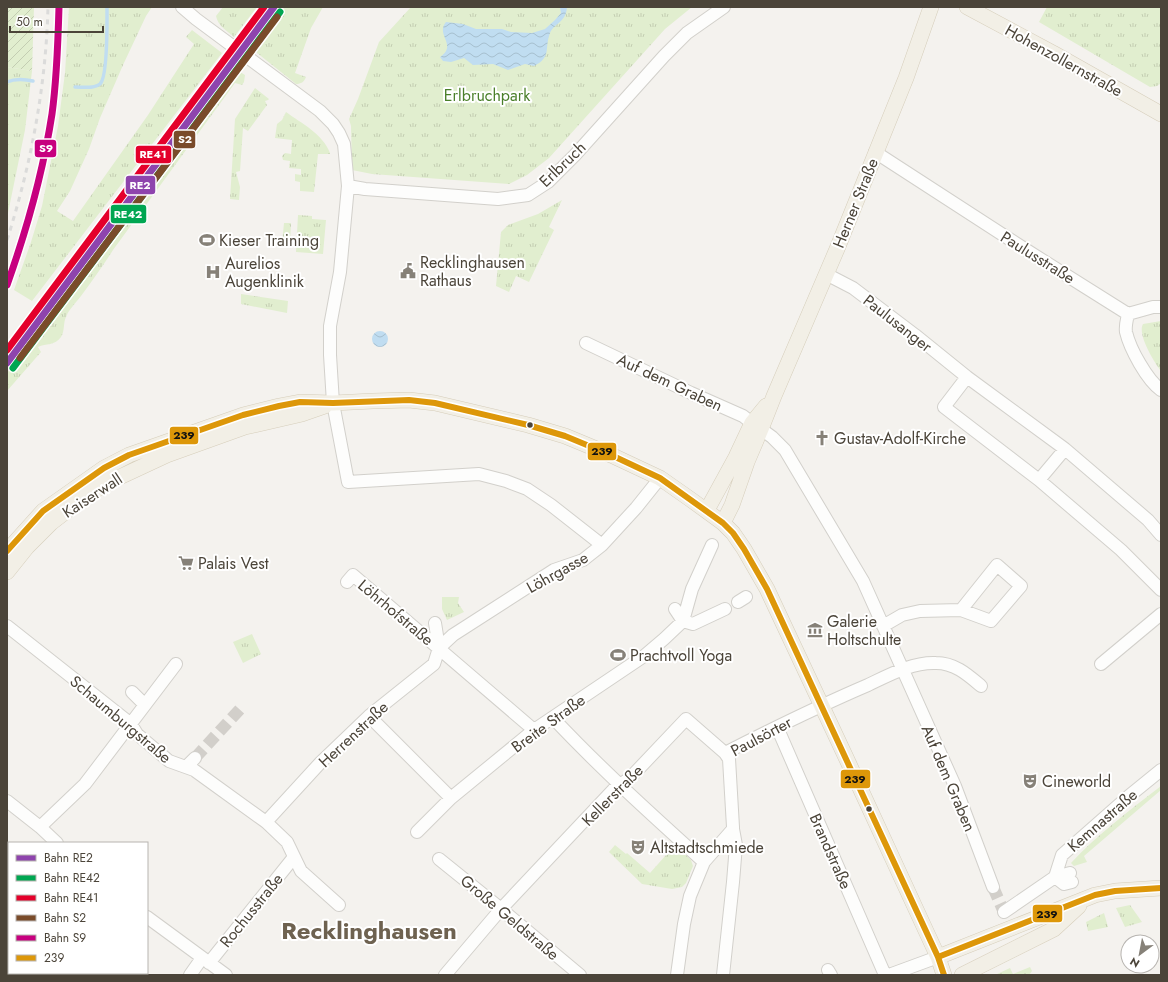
<svg xmlns="http://www.w3.org/2000/svg" width="1168" height="982" viewBox="0 0 1168 982" font-family="Jost,sans-serif">
<style>
.grass{fill:url(#grass-tufts)}
.garden{fill:url(#garden-furrows)}
.water{fill:url(#water-waves)}
.lines{fill:none;stroke-linecap:round;stroke-linejoin:round}
.stream{stroke:#c0ddf1;stroke-width:3.5}
.minor-tunnel{stroke:#d2cfca;stroke-width:12;stroke-dasharray:12 6;stroke-linecap:butt}
.minor-casing{stroke:#d2d0cb;stroke-width:14}
.major-casing{stroke:#d6cebb;stroke-width:16}
.minor{stroke:#fdfdfc;stroke-width:12}
.major{stroke:#f2efe6;stroke-width:15}
.rail{stroke:#dbdbda;stroke-width:3;stroke-dasharray:5 5;stroke-linecap:butt}
.bus-1-casing{stroke:#fff;stroke-width:9}
.bus-1{stroke:#dd9709;stroke-width:6}
.rail-1-casing{stroke:#fff;stroke-width:10}
.rail-2-casing{stroke:#fff;stroke-width:10}
.rail-3-casing{stroke:#fff;stroke-width:10}
.rail-4-casing{stroke:#fff;stroke-width:10}
.rail-5-casing{stroke:#fff;stroke-width:10}
.rail-1{stroke:#8e44ad;stroke-width:7}
.rail-2{stroke:#00a651;stroke-width:7}
.rail-3{stroke:#e4002b;stroke-width:7}
.rail-4{stroke:#7a4b2a;stroke-width:7}
.rail-5{stroke:#c7007f;stroke-width:7}
.bus-dot{fill:#4b4439;stroke:#fff;stroke-width:1.5}
.labels{text-anchor:middle;stroke-width:4;stroke-linejoin:round;paint-order:stroke}
.street-label{font-size:16px;fill:#4b4439;stroke:#fff}
.park-label{font-size:16px;fill:#4a7f2a;stroke:#fff}
.poi-label{font-size:16px;fill:#4b4439;stroke:#fff;text-anchor:start}
.town-label{font-size:24px;font-weight:bold;fill:#6e6250;stroke:#fff}
.line-badge{stroke:#fff;stroke-width:1.5}
.badge-label{font-size:11px;text-anchor:middle;font-weight:bold;fill:#fff}
.pale-badge-label{font-size:11px;text-anchor:middle;font-weight:bold;fill:#111}
</style>
<defs>
<pattern id="grass-tufts" width="24" height="20" patternUnits="userSpaceOnUse"><rect width="24" height="20" fill="#e1eecf"/><path d="M3 7l-1-3M5 7V3M7 7l1-3M15 17l-1-3M17 17v-4M19 17l1-3" fill="none" stroke="#c3cdb2"/></pattern>
<pattern id="garden-furrows" width="10" height="10" patternUnits="userSpaceOnUse"><rect width="10" height="10" fill="#e1eecf"/><path d="M-1 1l2-2M0 10L10 0M9 11l2-2" fill="none" stroke="#c3cdb2"/></pattern>
<pattern id="water-waves" width="16" height="10" patternUnits="userSpaceOnUse"><rect width="16" height="10" fill="#c0ddf1"/><path d="M0 5q4-4 8 0t8 0" fill="none" stroke="#a6bfcf"/></pattern>
</defs>
<rect width="100%" height="100%" fill="#f4f2ee"/>
<path class="grass" d="M 69,7 L 152,7 L 146,16 L 123,65 L 100,118 L 89,149 L 70,191 L 57,211 L 73,221 L 148,115 L 194,44 L 186,37 L 192,30 L 222,53 L 32,301 L 14,290 L 31,242 L 42,206 L 58,126 L 65,73 Z
M 223,7 L 257,7 L 234,37 C 227,31 218,26 216,16 Z
M 281,7 L 323,7 L 311,28 L 295,73 L 306,77 C 304,82 301,84 296,84 L 251,48 Z
M 411,7 L 692,7 L 665,29 L 549,158 L 527,175 L 509,184 L 372,174 L 352,170 L 351,126 L 349,119 L 358,99 L 379,42 Z
M 1047,7 L 1161,7 L 1161,83 L 1157,86 L 1150,87 L 1039,22 Z
M 238,65 L 242,69 L 240,72 L 245,75 L 244,82 L 242,85 L 235,83 L 113,250 C 103,266 92,281 81,296 C 76,303 69,309 66,317 C 63,323 65,331 61,337 C 55,346 46,343 38,347 L 41,352 L 7,391 L 7,373 Z
M 7,67 L 32,71 L 25,130 L 7,218 Z
M 255,88 L 269,99 L 268,100 L 265,101 L 267,105 L 248,131 L 243,128 L 240,171 L 236,172 L 240,187 L 239,200 L 230,199 L 235,119 Z
M 286,112 C 301,123 323,134 330,153 L 330,154 L 318,154 L 314,192 L 300,191 L 300,182 L 295,181 L 295,174 L 301,175 L 301,169 L 289,168 L 290,161 L 283,160 L 282,156 L 285,153 L 291,154 L 292,140 L 275,138 L 277,124 L 282,120 Z
M 562,200 L 549,227 L 554,230 L 529,282 L 516,276 L 509,292 L 496,286 L 501,232 L 508,225 L 538,214 Z
M 298,215 L 312,216 L 312,219 L 326,220 L 323,254 L 296,252 Z
M 284,223 L 291,223 L 290,243 L 282,243 Z
M 241,294 L 288,301 L 287,313 L 241,304 Z
M 1161,321 L 1161,371 C 1154,362 1137,334 1143,324 Z
M 442,597 L 459,597 L 458,603 L 464,612 L 447,620 L 442,609 Z
M 252,634 L 261,654 L 243,663 L 233,642 Z
M 1161,786 L 1161,790 L 1084,856 L 1087,862 L 1074,866 L 1071,863 C 1098,834 1130,810 1161,786 Z
M 615,845 L 626,854 L 627,853 L 650,873 L 675,845 L 691,860 L 693,866 L 686,883 L 682,887 L 672,889 L 642,884 L 609,852 Z
M 1130,905 L 1142,922 L 1125,927 L 1116,908 Z
M 1104,913 L 1108,927 L 1088,931 L 1086,922 Z
M 1030,967 L 1032,971 L 1029,975 L 995,975 L 1010,968 L 1013,974 Z"/>
<path class="garden" d="M 7,7 L 34,7 L 32,71 L 7,67 Z"/>
<path class="water" d="M 560,7 L 567,7 C 566,23 554,23 550,33 C 544,49 552,57 534,66 L 525,64 L 508,70 L 493,64 L 473,65 L 464,58 L 451,62 L 443,61 L 440,57 C 458,45 435,35 446,22 L 463,24 L 476,29 L 502,29 L 511,32 L 532,33 L 545,29 L 555,20 L 561,13 Z
M372 339a8 8 0 1 1 16 0a8 8 0 1 1-16 0Z"/>
<g class="lines">
<path class="stream" d="M 7,82 C 16,78 24,79 33,81
M 75,87 C 83,87 94,89 100,84 C 108,77 107,20 107,7"/>
<path class="minor-tunnel" d="M 195,758 L 242,707
M 993,887 L 1003,910"/>
<defs>
<path id="minor" d="M 182,7 L 196,19 L 320,111 L 333,124 L 339,133 L 344,144 L 348,186 L 340,272 L 330,326 L 330,355 L 333,403 L 348,482 L 479,474 L 506,481 L 527,489 L 551,505 L 602,545
M 875,152 L 1031,253 L 1128,314
M 348,186 L 365,189 L 498,199 L 528,195 L 548,182 L 575,155 L 664,56 L 687,33 L 724,7
M 826,274 L 853,288 L 915,335 L 967,377 L 1065,449 L 1148,520 L 1161,535
M 1128,314 C 1127,319 1125,326 1126,332 C 1130,349 1147,380 1161,390
M 1128,314 L 1153,307 L 1161,307
M 586,343 L 691,393 L 743,416 L 752,423
M 967,377 L 944,407 L 1039,480 L 1121,550 L 1161,590
M 761,429 L 772,437 L 785,450 L 863,581 L 955,786 L 993,887
M 1039,480 L 1065,449
M 347,582 L 353,575 L 534,730
M 738,602 L 746,597
M 675,609 L 683,621 L 693,624 L 725,609
M 7,626 L 131,724 L 137,734 L 169,761 L 194,770 L 266,822 L 287,842 L 301,871 L 339,905
M 883,626 L 902,615 L 920,611 L 961,610 L 991,621 L 1021,586 L 997,565 L 961,610
M 439,648 L 453,635 L 554,570 L 583,560 L 602,545 L 636,508 L 660,478
M 1101,664 L 1161,614
M 132,692 L 145,705
M 369,716 L 451,798
M 553,718 C 601,769 652,815 704,862
M 777,727 L 885,975
M 725,753 C 772,729 819,706 868,685 C 889,675 912,662 936,663 C 955,663 968,675 981,686
M 186,767 L 195,758
M 7,801 L 40,827 L 57,843
M 266,822 L 321,762 L 369,716 L 434,664 L 439,648 L 435,623
M 40,827 L 85,784 L 176,664
M 417,832 L 451,798 L 534,730 L 644,656 L 664,639 L 683,621 L 692,589 L 712,545
M 439,859 L 501,909 L 580,975
M 1055,877 L 1064,884 L 1072,882
M 1055,877 L 1070,873
M 7,902 L 9,901
M 1004,912 L 1055,877 L 1062,855 L 1129,796 L 1161,770
M 147,917 L 226,975
M 209,963 L 294,857
M 828,970 L 831,975
M 89,973 L 91,975
M 190,975 L 202,958
M 445,975 L 501,909 L 613,790 L 630,778 L 686,719 L 725,753 L 729,759 L 733,827 L 733,829 L 704,862 L 690,896 L 684,924 L 677,975
M 723,975 L 733,882 L 736,845 L 733,829
M 889,975 L 938,957"/>
<path id="major" d="M 967,7 L 1053,53 L 1161,114
M 707,510 L 736,457 L 752,423 L 766,406
M 723,523 L 732,505 L 747,462 L 761,429 L 774,396 L 837,249 L 906,78 L 931,7
M 7,551 L 43,511 L 104,468 L 129,455 L 243,415 L 279,406 L 300,402 L 333,403 L 373,401 L 409,400 L 435,403 L 528,425 L 565,436 L 611,455 L 660,478 L 690,499 L 723,523 L 733,533 L 744,549 L 767,589 L 849,764 L 938,957 L 944,975
M 7,572 L 27,547 L 51,523 L 86,496 L 109,482 L 167,455 L 245,427 L 302,414 L 325,406
M 938,957 L 1095,895 L 1115,891 L 1161,888
M 962,975 L 1054,929 L 1079,906"/>
</defs>
<use href="#minor" class="minor-casing"/>
<use href="#major" class="major-casing"/>
<use href="#minor" class="minor"/>
<use href="#major" class="major"/>
<path class="rail" d="M 7,240 C 31,165 46,86 48,7"/>
<defs>
<path id="bus-1" d="M 7,551 L 43,511 L 104,468 L 129,455 L 243,415 L 279,406 L 300,402 L 333,403 L 409,400 L 435,403 L 528,425 L 565,436 L 611,455 L 660,478 L 723,523 L 733,533 L 744,549 L 767,589 L 938,957 L 944,975
M 938,957 L 1095,895 L 1115,891 L 1161,888"/>
</defs>
<use href="#bus-1" class="bus-1-casing"/>
<use href="#bus-1" class="bus-1"/>
<defs>
<path id="rail-1" d="M 7,363 L 274,7"/>
<path id="rail-2" d="M 13,368 L 280,12"/>
<path id="rail-3" d="M 7,350 L 264,7"/>
<path id="rail-4" d="M 20,358 L 277,17"/>
<path id="rail-5" d="M 7,285 C 27,229 43,172 52,114 C 57,78 58,43 59,7"/>
</defs>
<use href="#rail-1" class="rail-1-casing"/>
<use href="#rail-2" class="rail-2-casing"/>
<use href="#rail-3" class="rail-3-casing"/>
<use href="#rail-4" class="rail-4-casing"/>
<use href="#rail-5" class="rail-5-casing"/>
<use href="#rail-1" class="rail-1"/>
<use href="#rail-2" class="rail-2"/>
<use href="#rail-3" class="rail-3"/>
<use href="#rail-4" class="rail-4"/>
<use href="#rail-5" class="rail-5"/>
</g>
<defs>
<symbol id="stadium-bare" viewBox="-9 -9 18 18"><path d="M0-5a6.5 5 0 1 0 0 10a6.5 5 0 1 0 0-10ZM-3.5-1.8h7v3.6h-7Z" fill="#868178" stroke="#fff" stroke-width="2.5" paint-order="stroke"/></symbol>
<symbol id="civic-bare" viewBox="-9 -9 18 18"><path d="M-.6-6.5H3V-4.5H.6V-3L4-1V1h2V6H-6V1h2V-1L-.6-3ZM-1.2 2.5V6h2.4V2.5Z" fill="#868178" stroke="#fff" stroke-width="2.5" paint-order="stroke"/></symbol>
<symbol id="hospital-bare" viewBox="-9 -9 18 18"><path d="M-5-5h3v3.5h4V-5h3V5h-3V1.5h-4V5h-3Z" fill="#868178" stroke="#fff" stroke-width="2.5" paint-order="stroke"/></symbol>
<symbol id="church-bare" viewBox="-9 -9 18 18"><path d="M-1.2-6h2.4v3.5h3.3v2.4h-3.3V6h-2.4V-.1h-3.3v-2.4h3.3Z" fill="#868178" stroke="#fff" stroke-width="2.5" paint-order="stroke"/></symbol>
<symbol id="supermarket-bare" viewBox="-9 -9 18 18"><path d="M-6-5.5h2.5l.6 2H6L4.5 2H-2.5L-4.4-4H-6ZM-1.5 3.2a1.3 1.3 0 1 0 .1 0ZM3 3.2a1.3 1.3 0 1 0 .1 0Z" fill="#868178" stroke="#fff" stroke-width="2.5" paint-order="stroke"/></symbol>
<symbol id="museum-bare" viewBox="-9 -9 18 18"><path d="M0-6L6-3V-2H-6V-3ZM-5-1h2V3h-2ZM-1-1h2V3h-2ZM3-1h2V3H3ZM-6 4H6V6H-6Z" fill="#868178" stroke="#fff" stroke-width="2.5" paint-order="stroke"/></symbol>
<symbol id="theatre-bare" viewBox="-9 -9 18 18"><path d="M-5-5.5Q0-4 5-5.5V0Q5 5 0 6Q-5 5-5 0ZM-3.3-2.5H-1v1.5H-3.3ZM1-2.5H3.3v1.5H1ZM-2.8 1Q0 5.5 2.8 1Z" fill="#868178" stroke="#fff" stroke-width="2.5" paint-order="stroke"/></symbol>
</defs>
<g fill-rule="evenodd">
<use href="#stadium-bare" x="196" y="229" width="22" height="22"/>
<use href="#civic-bare" x="397" y="260" width="22" height="22"/>
<use href="#hospital-bare" x="202" y="261" width="22" height="22"/>
<use href="#church-bare" x="811" y="427" width="22" height="22"/>
<use href="#supermarket-bare" x="175" y="552" width="22" height="22"/>
<use href="#museum-bare" x="804" y="619" width="22" height="22"/>
<use href="#stadium-bare" x="607" y="644" width="22" height="22"/>
<use href="#theatre-bare" x="1019" y="770" width="22" height="22"/>
<use href="#theatre-bare" x="627" y="836" width="22" height="22"/>
</g>
<g class="bus-dot">
<circle cx="530" cy="425" r="3.5"/>
<circle cx="869" cy="809" r="3.5"/>
</g>
<g class="labels">
<g class="street-label">
<text transform="translate(1064 60) rotate(29)" y="6">Hohenzollernstraße</text>
<text transform="translate(562 164) rotate(-44)" y="6">Erlbruch</text>
<text transform="translate(855 203) rotate(-68)" y="6">Herner Straße</text>
<text transform="translate(1038 257) rotate(32)" y="6">Paulusstraße</text>
<text transform="translate(898 323) rotate(38)" y="6">Paulusanger</text>
<text transform="translate(670 382) rotate(25)" y="6">Auf dem Graben</text>
<text transform="translate(92 495) rotate(-33)" y="6">Kaiserwall</text>
<text transform="translate(557 572) rotate(-29)" y="6">Löhrgasse</text>
<text transform="translate(396 612) rotate(40)" y="6">Löhrhofstraße</text>
<text transform="translate(121 719) rotate(40)" y="6">Schaumburgstraße</text>
<text transform="translate(548 723) rotate(-36)" y="6">Breite Straße</text>
<text transform="translate(353 734) rotate(-43)" y="6">Herrenstraße</text>
<text transform="translate(761 736) rotate(-28)" y="6">Paulsörter</text>
<text transform="translate(949 778) rotate(67)" y="6">Auf dem Graben</text>
<text transform="translate(612 795) rotate(-45)" y="6">Kellerstraße</text>
<text transform="translate(1102 820) rotate(-41)" y="6">Kemnastraße</text>
<text transform="translate(831 851) rotate(66)" y="6">Brandstraße</text>
<text transform="translate(251 910) rotate(-51)" y="6">Rochusstraße</text>
<text transform="translate(510 917) rotate(40)" y="6">Große Geldstraße</text>
</g>
<g class="park-label">
<text x="487" y="101">Erlbruchpark</text>
</g>
<g class="poi-label">
<text x="219" y="246">Kieser Training</text>
<text x="420" y="268">Recklinghausen<tspan x="420" dy="18">Rathaus</tspan></text>
<text x="225" y="269">Aurelios<tspan x="225" dy="18">Augenklinik</tspan></text>
<text x="834" y="444">Gustav-Adolf-Kirche</text>
<text x="198" y="569">Palais Vest</text>
<text x="827" y="627">Galerie<tspan x="827" dy="18">Holtschulte</tspan></text>
<text x="630" y="661">Prachtvoll Yoga</text>
<text x="1042" y="787">Cineworld</text>
<text x="650" y="853">Altstadtschmiede</text>
</g>
<g class="town-label">
<text x="369" y="939">Recklinghausen</text>
</g>
</g>
<g class="line-badge">
<rect x="173" y="130" width="23" height="19" rx="4" fill="#7a4b2a"/>
<rect x="34" y="139" width="23" height="19" rx="4" fill="#c7007f"/>
<rect x="135" y="145" width="37" height="19" rx="4" fill="#e4002b"/>
<rect x="125" y="175" width="31" height="20" rx="4" fill="#8e44ad"/>
<rect x="110" y="204" width="37" height="20" rx="4" fill="#00a651"/>
<rect x="169" y="426" width="30" height="19" rx="4" fill="#dd9709"/>
<rect x="587" y="442" width="30" height="19" rx="4" fill="#dd9709"/>
<rect x="840" y="769" width="31" height="20" rx="4" fill="#dd9709"/>
<rect x="1032" y="904" width="31" height="19" rx="4" fill="#dd9709"/>
</g>
<g class="badge-label">
<text x="185" y="143">S2</text>
<text x="46" y="152">S9</text>
<text x="153" y="158">RE41</text>
<text x="140" y="189">RE2</text>
<text x="128" y="218">RE42</text>
</g>
<g class="pale-badge-label">
<text x="184" y="439">239</text>
<text x="602" y="455">239</text>
<text x="855" y="783">239</text>
<text x="1047" y="918">239</text>
</g>
<rect width="1168" height="982" fill="none" stroke="#4b4439" stroke-width="16"/>
<rect x="8" y="842" width="140" height="132" fill="#ffffff" stroke="#b7b4b0"/>
<rect x="16" y="855" width="20" height="6" fill="#8e44ad" stroke="#b7b4b0"/>
<text x="44" y="862" font-size="12" fill="#4b4439">Bahn RE2</text>
<rect x="16" y="875" width="20" height="6" fill="#00a651" stroke="#b7b4b0"/>
<text x="44" y="882" font-size="12" fill="#4b4439">Bahn RE42</text>
<rect x="16" y="895" width="20" height="6" fill="#e4002b" stroke="#b7b4b0"/>
<text x="44" y="902" font-size="12" fill="#4b4439">Bahn RE41</text>
<rect x="16" y="915" width="20" height="6" fill="#7a4b2a" stroke="#b7b4b0"/>
<text x="44" y="922" font-size="12" fill="#4b4439">Bahn S2</text>
<rect x="16" y="935" width="20" height="6" fill="#c7007f" stroke="#b7b4b0"/>
<text x="44" y="942" font-size="12" fill="#4b4439">Bahn S9</text>
<rect x="16" y="955" width="20" height="6" fill="#dd9709" stroke="#b7b4b0"/>
<text x="44" y="962" font-size="12" fill="#4b4439">239</text>
<g transform="translate(1140 954) rotate(212)"><circle r="19" fill="#ffffff" stroke="#b7b4b0"/>
<path d="M0-3L7 15L0 10L-7 15Z" fill="#868178"/>
<text y="-6" font-size="11" font-weight="bold" text-anchor="middle" fill="#4b4439">N</text>
</g>
<path d="M10 26v6h93v-6" fill="none" stroke="#4b4439" stroke-width="2"/>
<text x="16" y="26" font-size="12" fill="#4b4439" stroke="#ffffff" stroke-width="3" paint-order="stroke">50 m</text>
</svg>
